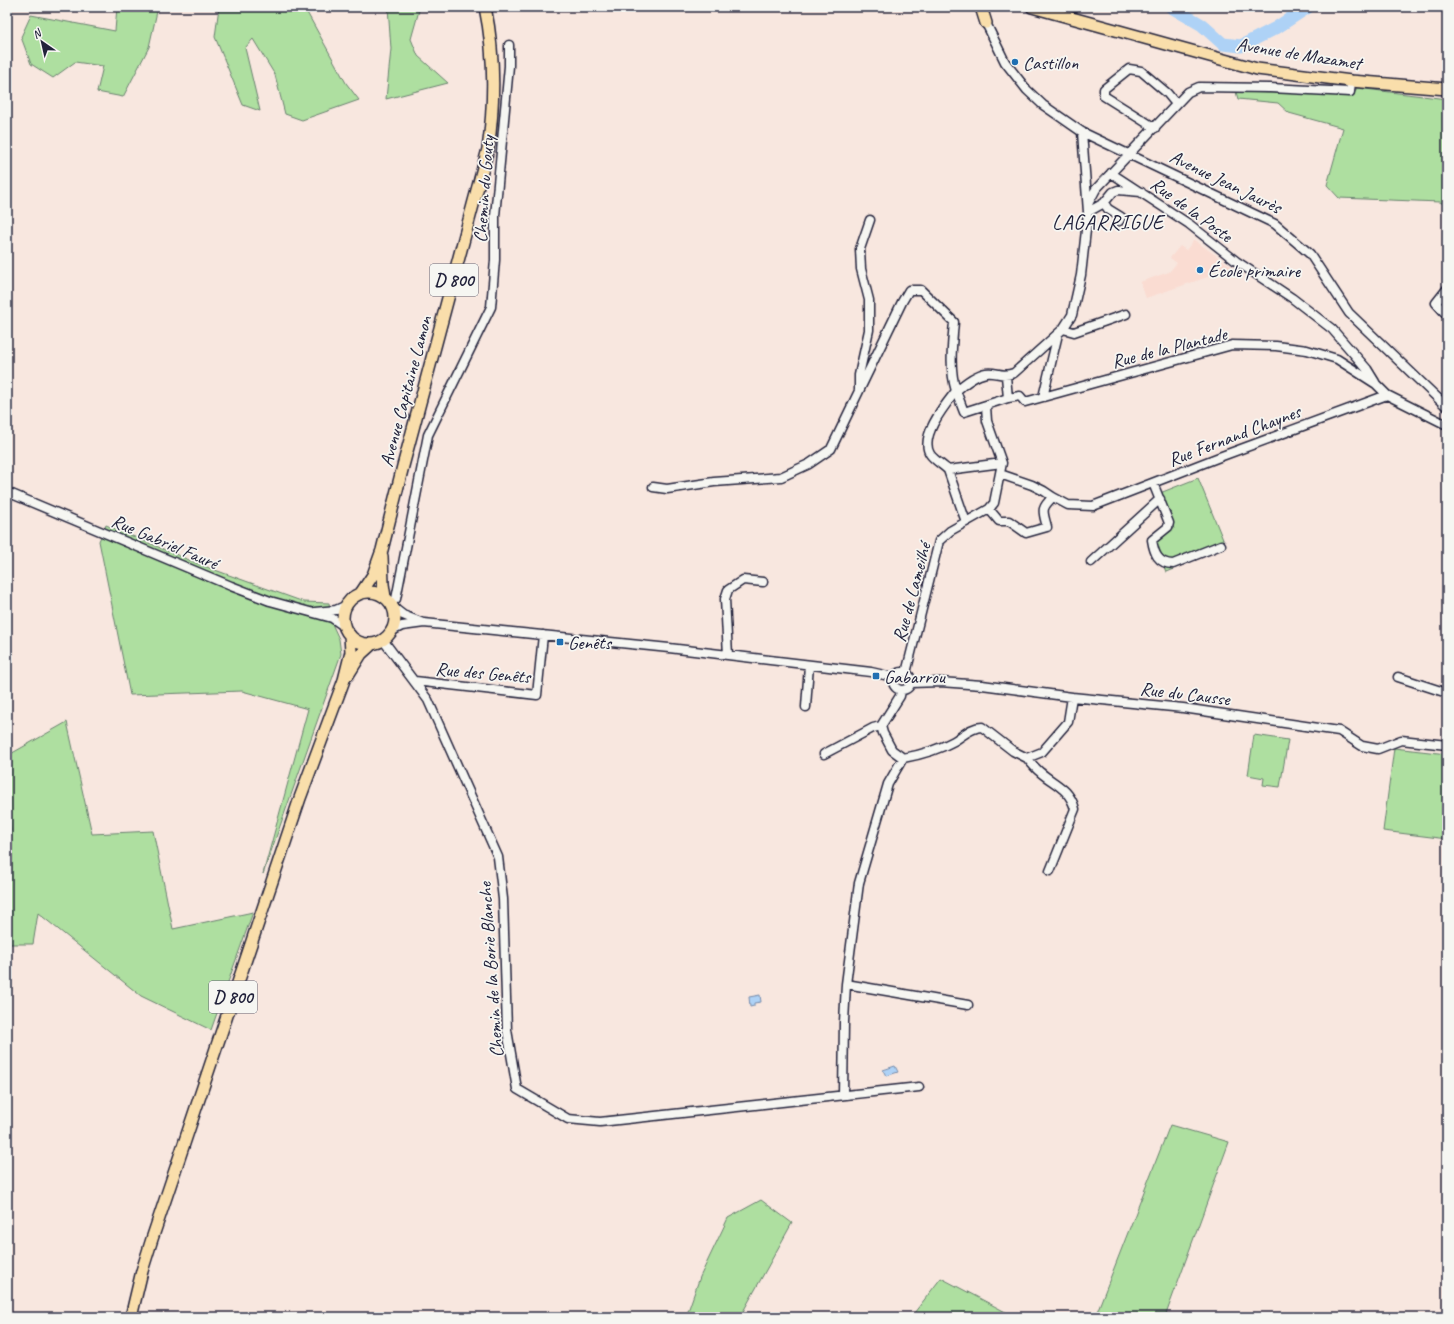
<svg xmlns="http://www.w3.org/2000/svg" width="1454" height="1324" viewBox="0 0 1454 1324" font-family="Caveat,sans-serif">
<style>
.built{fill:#fadcd2}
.green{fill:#aedfa0;stroke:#68806e}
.water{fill:#aed2f6;stroke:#768cab}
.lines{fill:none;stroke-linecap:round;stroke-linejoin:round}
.river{stroke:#aed2f6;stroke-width:13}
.minor-casing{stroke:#22223b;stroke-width:11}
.major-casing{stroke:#22223b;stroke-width:14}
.minor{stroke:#f6f6f2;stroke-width:8}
.major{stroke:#f9deab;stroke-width:11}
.poi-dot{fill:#1f6fb2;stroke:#f6f6f2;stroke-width:1.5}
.labels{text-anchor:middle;stroke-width:3.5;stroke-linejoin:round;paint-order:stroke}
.shield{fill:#f6f6f2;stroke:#626272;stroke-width:1}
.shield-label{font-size:18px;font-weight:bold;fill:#22223b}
.street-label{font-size:19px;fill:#22223b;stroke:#f6f6f2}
.poi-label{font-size:19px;fill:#22223b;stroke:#f6f6f2;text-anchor:start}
.quarter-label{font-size:21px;letter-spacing:1px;fill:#22223b;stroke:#f6f6f2}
</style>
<rect width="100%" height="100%" fill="#f8e7df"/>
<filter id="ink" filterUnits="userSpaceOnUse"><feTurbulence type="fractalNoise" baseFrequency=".025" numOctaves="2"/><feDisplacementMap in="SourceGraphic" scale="8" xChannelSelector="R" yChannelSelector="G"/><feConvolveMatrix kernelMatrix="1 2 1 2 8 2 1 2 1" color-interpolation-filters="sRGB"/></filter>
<g filter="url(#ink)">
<path class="built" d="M 1194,240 L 1234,268 L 1146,298 L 1140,282 L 1169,272 L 1177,263 L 1170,258 L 1180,246 L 1186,250 Z"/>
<path class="green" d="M 117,7 L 158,7 L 149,47 L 123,97 L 97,92 L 103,66 L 75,62 L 53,78 L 31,64 L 21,37 L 31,15 L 115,31 Z
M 219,7 L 304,7 L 346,83 L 359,100 L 302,120 L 285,114 L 275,75 L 253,39 L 245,48 L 260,111 L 243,105 L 215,37 Z
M 388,7 L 420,7 L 411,39 L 418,56 L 448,83 L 386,99 L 391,49 Z
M 1357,88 L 1447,99 L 1447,206 L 1440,202 L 1339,198 L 1327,185 L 1343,128 L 1289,113 L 1278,103 L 1238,99 L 1236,92 L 1353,95 Z
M 1198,478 L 1226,547 L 1166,572 L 1154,542 L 1174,529 L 1160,493 Z
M 106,525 L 201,565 L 304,602 L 329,603 L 333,626 L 339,639 L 341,654 L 263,874 L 308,709 L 242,691 L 130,695 L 99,541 Z
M 67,722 L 92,834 L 153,831 L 173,929 L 253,912 L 211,1030 L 141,996 L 38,913 L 33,944 L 7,944 L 7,834 L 11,831 L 7,800 L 7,756 Z
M 1254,735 L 1288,740 L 1280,787 L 1263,785 L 1264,778 L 1248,775 Z
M 1394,748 L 1447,754 L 1447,839 L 1383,831 Z
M 1170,1125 L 1229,1142 L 1165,1317 L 1095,1317 Z
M 761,1200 L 792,1223 L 740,1317 L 686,1317 L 700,1277 L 728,1218 Z
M 941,1278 L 1015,1317 L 911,1317 Z"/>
<path class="water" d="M 760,995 L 761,1002 L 754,1003 L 754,1006 L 750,1007 L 749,997 Z
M 895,1066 L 898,1072 L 886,1076 L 883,1070 Z"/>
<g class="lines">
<path class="river" d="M 1171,7 L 1202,25 L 1223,44 L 1241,46 L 1276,28 L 1308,7"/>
<defs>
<path id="minor" d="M 986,23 L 1005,62 L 1027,90 L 1043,105 L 1082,132 L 1275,224 L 1310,254 L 1349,313 L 1447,407
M 1155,128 L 1104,96 L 1104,89 L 1129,69 L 1141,71 L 1167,93 L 1176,104
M 1111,173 L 1189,224 L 1236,261 L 1292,298 L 1332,329 L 1367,369 L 1375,382
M 1104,203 L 1108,209 L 1121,217 L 1119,221
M 1088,204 L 1096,189 L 1188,92 L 1199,87 L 1270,88 L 1350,92 L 1351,81
M 1088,212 L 1104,203 L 1113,192 L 1118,190 L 1141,192
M 1447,289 L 1436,303 L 1447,315
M 1063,329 L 1074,332 L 1126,314
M 1006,376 L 1008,398
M 859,391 L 902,302 L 909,290 L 921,290 L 954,322 C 952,346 949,368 956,391 C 965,383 975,375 986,373 C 996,371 1001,378 1014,373 L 1063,329 L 1072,315 L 1081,275 L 1088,212 L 1082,132
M 956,391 L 964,412 L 1008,398 L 1020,396 L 1025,402 L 1232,345 L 1276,346 L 1307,350 L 1337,359 L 1376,384 L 1387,395
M 1043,397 L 1058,334
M 948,470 C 943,465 934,460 930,454 C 919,436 946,404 956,391
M 948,470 L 966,522
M 948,470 L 1002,463
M 1000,474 L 1032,485 L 1044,491 L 1053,497 L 1068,505 L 1093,506 L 1222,456 L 1387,395 L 1447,425
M 1153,483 L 1169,523 L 1168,527 L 1152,540 C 1154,553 1158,564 1173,564 L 1221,545
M 653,487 L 667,489 L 714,482 L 781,477 L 809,464 L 831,449 L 859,391 L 859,375 L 869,330 L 869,300 L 861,269 L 860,249 L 870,220
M 7,492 L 231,586 L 270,601 L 332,618 L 345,627
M 989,509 L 999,521 L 1009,521 L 1026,533 L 1047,527 C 1043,511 1040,509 1053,497
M 1091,562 L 1160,499
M 391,603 L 396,599 L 428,435 L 491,307 L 495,260 L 495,216 L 509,66 L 509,45
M 394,608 L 403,615 L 423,623
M 315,612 L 336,610 L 347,605
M 392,631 L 402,626 L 424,623 L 669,648 L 871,672 L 893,677
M 383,640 L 428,700 L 498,857 L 503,899 L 507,1030 L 517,1089 L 568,1119 L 600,1122 L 919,1087
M 728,655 L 725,599 L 728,590 L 743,580 L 763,582
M893 681a9 9 0 1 1 18 0a9 9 0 1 1-18 0Z
M 906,673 L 939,541 L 950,531 L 989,509 L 994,503 L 1002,463 L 987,421 L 986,406
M 1398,677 L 1447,693
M 415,681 L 537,695 L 543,635
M 911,683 L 940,682 L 982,685 L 1072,697 L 1183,708 L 1339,731 L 1362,746 L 1378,749 L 1401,740 L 1447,745
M 901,691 L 900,696 L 881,726 L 883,733 L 892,750 L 903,758 C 920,755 938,750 954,741 C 963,736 971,727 982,727 L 1013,751 L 1027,758 L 1042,752 L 1068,722 L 1072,697
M 806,707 L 809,665
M 824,754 L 873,728 L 881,726
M 1027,758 C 1031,763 1035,768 1040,772 C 1055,785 1069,788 1075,809 L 1050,871
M 846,984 L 968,1005
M 843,1095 L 844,1022 L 846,984 L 859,883 L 888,784 L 903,758"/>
<path id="major" d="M 981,7 L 986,23
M 1032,7 L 1257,69 L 1351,81 L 1447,89
M 382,556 L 383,584 L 385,597
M343 618a26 26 0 1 1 52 0a26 26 0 1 1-52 0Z
M 361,593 L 373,575 L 382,550 L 403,466 L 488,149 C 495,100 495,55 485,7
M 348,675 L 361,654 L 372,644
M 131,1317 L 142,1271 L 152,1239 L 300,798 L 344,680 L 351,652 L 350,635"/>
</defs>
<use href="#minor" class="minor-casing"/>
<use href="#major" class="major-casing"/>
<use href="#minor" class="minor"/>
<use href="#major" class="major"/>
</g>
</g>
<g class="poi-dot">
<circle cx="1015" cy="62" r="4"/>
<circle cx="1200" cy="270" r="4"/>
<rect x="556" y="638" width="8" height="8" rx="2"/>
<rect x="872" y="672" width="8" height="8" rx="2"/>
</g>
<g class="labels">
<g class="shield">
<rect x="430" y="264" width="48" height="32" rx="3"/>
<rect x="209" y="981" width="48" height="32" rx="3"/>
</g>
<g class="shield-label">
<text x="454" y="286">D 800</text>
<text x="233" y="1003">D 800</text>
</g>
<g class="street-label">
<text transform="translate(1299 53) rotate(9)" y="7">Avenue de Mazamet</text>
<text transform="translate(1226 181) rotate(26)" y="7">Avenue Jean Jaurès</text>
<text transform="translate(483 189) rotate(-86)" y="7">Chemin du Gouty</text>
<text transform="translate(1192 209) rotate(36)" y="7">Rue de la Poste</text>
<text transform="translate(1169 347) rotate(-14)" y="7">Rue de la Plantade</text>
<text transform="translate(405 391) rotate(-75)" y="7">Avenue Capitaine Lamon</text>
<text transform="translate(1234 435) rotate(-21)" y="7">Rue Fernand Chaynes</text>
<text transform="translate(165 541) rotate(23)" y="7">Rue Gabriel Fauré</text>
<text transform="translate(911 592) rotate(-75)" y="7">Rue de Lameilhé</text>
<text transform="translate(483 672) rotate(5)" y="7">Rue des Genêts</text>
<text transform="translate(1185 693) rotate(7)" y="7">Rue du Causse</text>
<text transform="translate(490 970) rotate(-94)" y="7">Chemin de la Borie Blanche</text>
</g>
<g class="poi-label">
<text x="1023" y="69">Castillon</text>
<text x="1208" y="277">École primaire</text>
<text x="568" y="649">Genêts</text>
<text x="884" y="683">Gabarrou</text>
</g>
<g class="quarter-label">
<text x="1108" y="229">LAGARRIGUE</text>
</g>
</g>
<rect width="1454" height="1324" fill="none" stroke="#f6f6f2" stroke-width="24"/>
<rect x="12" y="12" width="1430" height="1300" fill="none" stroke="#22223b" stroke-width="1.5" filter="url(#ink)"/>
<g transform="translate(42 42) rotate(326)" stroke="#f6f6f2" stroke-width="3" paint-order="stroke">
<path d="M0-3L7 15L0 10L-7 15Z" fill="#22223b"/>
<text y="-6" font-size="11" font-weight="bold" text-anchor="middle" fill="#22223b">N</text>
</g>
</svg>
